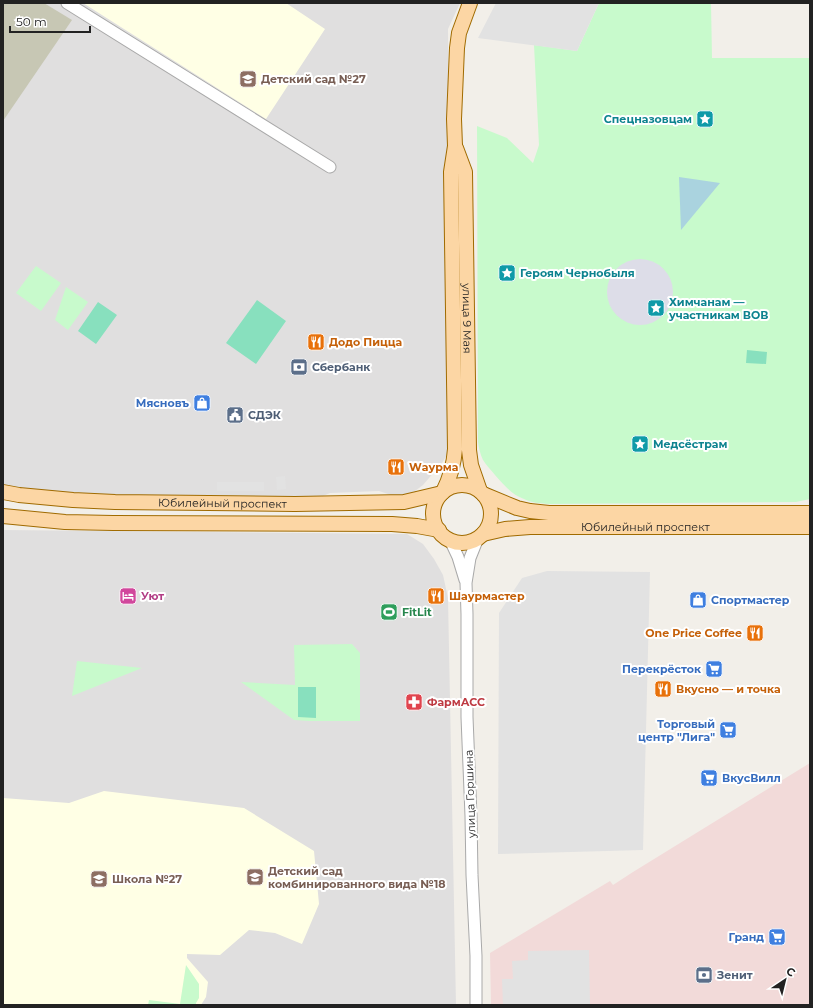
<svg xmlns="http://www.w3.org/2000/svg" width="813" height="1008" viewBox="0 0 813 1008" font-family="Montserrat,sans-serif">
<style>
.residential{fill:#e0dfdf}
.commercial{fill:#f2dad9}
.education{fill:#ffffe5}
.construction{fill:#c7c7b4}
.park{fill:#c8facc}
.pitch{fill:#88e0be}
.parking{fill:#e2e2e2}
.plaza{fill:#dddde8}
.water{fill:#aad3df}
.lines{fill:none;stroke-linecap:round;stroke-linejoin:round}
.minor-casing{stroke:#a9a9a9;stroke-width:13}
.major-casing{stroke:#a06b00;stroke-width:16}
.minor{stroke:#fff;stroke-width:11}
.major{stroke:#fcd6a4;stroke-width:14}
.labels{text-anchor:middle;stroke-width:4;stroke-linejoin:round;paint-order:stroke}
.education-label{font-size:11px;font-weight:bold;fill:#785e54;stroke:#fff;text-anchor:start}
.culture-label{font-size:11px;font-weight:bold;fill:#0d838f;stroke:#fff;text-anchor:start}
.street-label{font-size:11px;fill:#222;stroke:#fff}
.food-label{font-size:11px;font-weight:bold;fill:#c56008;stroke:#fff;text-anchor:start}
.service-label{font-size:11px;font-weight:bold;fill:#4e5e75;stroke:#fff;text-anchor:start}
.shop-label{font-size:11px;font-weight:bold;fill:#366cbe;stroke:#fff;text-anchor:end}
.hotel-label{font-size:11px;font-weight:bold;fill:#b23c85;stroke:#fff;text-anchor:start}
.leisure-label{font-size:11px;font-weight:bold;fill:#27864d;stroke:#fff;text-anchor:start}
.health-label{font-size:11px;font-weight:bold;fill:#be3a42;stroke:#fff;text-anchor:start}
</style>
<rect width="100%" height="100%" fill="#f2efe9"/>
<path class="residential" d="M 3,3 L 460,3 L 448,29 L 451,441 L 447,455 L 442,463 L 423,485 L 415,491 L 404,495 L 394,496 L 379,491 L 330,493 L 318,498 L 110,497 L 3,488 Z
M 3,530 L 407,534 L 423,544 L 434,559 L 443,575 L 448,598 L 456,1005 L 3,1005 Z"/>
<path class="commercial" d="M 810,763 L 810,1005 L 491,1005 L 490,953 L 610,881 L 613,885 L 633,872 Z"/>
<path class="education" d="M 83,3 L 286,3 L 325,29 L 266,119 Z
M 104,791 L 244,808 L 314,851 L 319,904 L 302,944 L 275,933 L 249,930 L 220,955 L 187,954 L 187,958 L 208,982 L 206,997 L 201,1005 L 3,1005 L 3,798 L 69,803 Z"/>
<path class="construction" d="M 3,3 L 44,3 L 72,20 L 3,121 Z"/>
<path class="park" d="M 599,3 L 711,3 L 712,58 L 810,58 L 810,499 L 796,502 L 549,504 C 540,503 531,503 524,499 C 511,494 504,485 495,475 C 491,470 486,465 483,460 C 480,454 479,448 478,442 L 477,126 L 507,138 L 533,163 L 539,145 L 534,45 L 577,51 Z
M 36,266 L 61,283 L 41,311 L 16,293 Z
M 66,287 L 88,302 L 68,330 L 55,320 Z
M 352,644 L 360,653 L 360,721 L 309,721 L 294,720 L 241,682 L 295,685 L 294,645 Z
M 77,661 L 142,668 L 72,696 Z
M 186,965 L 199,984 L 199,998 L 196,1003 L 196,1005 L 148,1005 L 149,1000 L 180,1004 Z"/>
<path class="pitch" d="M 257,300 L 286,321 L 256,364 L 226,343 Z
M 98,302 L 117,315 L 96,344 L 78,331 Z
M 747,350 L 767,352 L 766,364 L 746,363 Z
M 298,687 L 316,687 L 316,718 L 298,717 Z"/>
<path class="parking" d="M 496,3 L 599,3 L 577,51 L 478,38 Z
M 285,476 L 286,489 L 277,490 L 276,477 Z
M 217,482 L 264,482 L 264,491 L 217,491 Z
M 547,571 L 650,572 L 643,850 L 498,854 L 499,613 L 522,578 Z
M 589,950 L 590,1005 L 503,1005 L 502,979 L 513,979 L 512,961 L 528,960 L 528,951 Z"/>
<path class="plaza" d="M607 292a33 33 0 1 1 66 0a33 33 0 1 1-66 0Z"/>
<path class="water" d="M 679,177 L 720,183 L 681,230 Z"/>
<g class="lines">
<defs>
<path id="minor" d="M 67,3 L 330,167
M 450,540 L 458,557 L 465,580
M 476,1005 L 476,956 L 472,875 L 471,816 L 467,717 L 467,614 L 466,583 L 470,558 L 478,538"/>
<g id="major">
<path id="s1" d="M 456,148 L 465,172 L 469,450 L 471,465 L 480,491"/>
<circle cx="462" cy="514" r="29"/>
<path id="s2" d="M 3,492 L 19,495 L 73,500 L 115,502 L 295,504 L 404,502 L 442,493"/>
<path d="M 443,492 C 450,478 454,464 455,449 L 451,172 L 455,146 L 454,119 L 457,48 L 459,33 L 470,3"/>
<path d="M 483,494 L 517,508 L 530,511 L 549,513 L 810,513"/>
<path d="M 3,516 L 65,522 L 113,523 L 392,524 L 417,526 L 439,530"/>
<path id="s3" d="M 483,534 L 505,529 L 530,527 L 810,527"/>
</g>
</defs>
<use href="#minor" class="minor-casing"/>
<use href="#major" class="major-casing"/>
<use href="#minor" class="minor"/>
<use href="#major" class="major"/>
</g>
<defs>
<symbol id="school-square" viewBox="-11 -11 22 22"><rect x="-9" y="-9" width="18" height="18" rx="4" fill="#8d6e63" stroke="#fff"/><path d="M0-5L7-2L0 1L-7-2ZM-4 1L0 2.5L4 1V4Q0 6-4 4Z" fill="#fff"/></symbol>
<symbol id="sight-square" viewBox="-11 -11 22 22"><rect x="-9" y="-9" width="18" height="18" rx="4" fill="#0f9aa8" stroke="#fff"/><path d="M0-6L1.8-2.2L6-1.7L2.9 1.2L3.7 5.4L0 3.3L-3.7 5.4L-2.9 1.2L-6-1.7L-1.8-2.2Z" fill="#fff"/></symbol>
<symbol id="restaurant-square" viewBox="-11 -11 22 22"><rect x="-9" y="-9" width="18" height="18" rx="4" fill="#e8710a" stroke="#fff"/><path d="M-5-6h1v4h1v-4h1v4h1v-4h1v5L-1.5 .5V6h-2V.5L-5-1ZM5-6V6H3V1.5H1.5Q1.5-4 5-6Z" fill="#fff"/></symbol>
<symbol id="bank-square" viewBox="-11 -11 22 22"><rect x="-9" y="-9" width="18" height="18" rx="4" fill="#5c6f8a" stroke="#fff"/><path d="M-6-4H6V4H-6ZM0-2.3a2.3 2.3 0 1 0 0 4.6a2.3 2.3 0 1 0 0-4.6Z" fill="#fff"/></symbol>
<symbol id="shop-square" viewBox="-11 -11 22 22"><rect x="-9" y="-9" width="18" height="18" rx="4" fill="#3f7fe0" stroke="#fff"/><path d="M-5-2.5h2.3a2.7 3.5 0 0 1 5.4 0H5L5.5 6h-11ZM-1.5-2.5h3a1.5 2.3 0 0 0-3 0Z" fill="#fff"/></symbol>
<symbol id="civic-square" viewBox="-11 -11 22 22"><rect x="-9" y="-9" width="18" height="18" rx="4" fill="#5c6f8a" stroke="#fff"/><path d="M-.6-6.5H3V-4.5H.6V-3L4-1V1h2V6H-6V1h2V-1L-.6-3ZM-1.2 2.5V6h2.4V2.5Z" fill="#fff"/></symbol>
<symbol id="hotel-square" viewBox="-11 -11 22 22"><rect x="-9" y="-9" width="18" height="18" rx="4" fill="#d1479c" stroke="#fff"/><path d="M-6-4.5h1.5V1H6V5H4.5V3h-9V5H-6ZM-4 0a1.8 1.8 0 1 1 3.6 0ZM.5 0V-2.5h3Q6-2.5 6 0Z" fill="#fff"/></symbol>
<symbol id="stadium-square" viewBox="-11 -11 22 22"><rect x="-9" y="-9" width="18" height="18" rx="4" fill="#2e9e5b" stroke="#fff"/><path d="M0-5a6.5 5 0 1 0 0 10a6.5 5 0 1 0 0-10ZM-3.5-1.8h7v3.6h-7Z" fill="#fff"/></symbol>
<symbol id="supermarket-square" viewBox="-11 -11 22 22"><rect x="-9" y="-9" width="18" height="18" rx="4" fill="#3f7fe0" stroke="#fff"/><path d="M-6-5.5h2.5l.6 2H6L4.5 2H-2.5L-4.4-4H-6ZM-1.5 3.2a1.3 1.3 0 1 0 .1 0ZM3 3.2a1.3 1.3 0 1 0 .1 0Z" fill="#fff"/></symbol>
<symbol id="pharmacy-square" viewBox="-11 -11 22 22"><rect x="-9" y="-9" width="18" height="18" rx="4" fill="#e0444e" stroke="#fff"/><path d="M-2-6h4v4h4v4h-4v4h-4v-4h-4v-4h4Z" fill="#fff"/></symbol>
</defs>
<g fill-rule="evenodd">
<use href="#school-square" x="238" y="69" width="20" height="20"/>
<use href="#sight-square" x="695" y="109" width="20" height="20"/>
<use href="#sight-square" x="497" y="263" width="20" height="20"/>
<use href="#sight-square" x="646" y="298" width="20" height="20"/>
<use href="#restaurant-square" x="306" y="332" width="20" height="20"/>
<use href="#bank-square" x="289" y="357" width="20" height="20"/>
<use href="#shop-square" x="192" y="393" width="20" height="20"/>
<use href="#civic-square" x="225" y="405" width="20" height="20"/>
<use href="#sight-square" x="630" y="434" width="20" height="20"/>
<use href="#restaurant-square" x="386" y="457" width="20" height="20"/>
<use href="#hotel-square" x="118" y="586" width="20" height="20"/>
<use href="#restaurant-square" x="426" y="586" width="20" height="20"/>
<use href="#shop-square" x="688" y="590" width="20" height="20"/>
<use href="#stadium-square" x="379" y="602" width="20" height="20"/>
<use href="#restaurant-square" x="745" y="623" width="20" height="20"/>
<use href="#supermarket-square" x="704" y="659" width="20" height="20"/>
<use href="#restaurant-square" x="653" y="679" width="20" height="20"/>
<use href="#pharmacy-square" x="404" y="692" width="20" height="20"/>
<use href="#supermarket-square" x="718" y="720" width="20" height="20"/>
<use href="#supermarket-square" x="699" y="768" width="20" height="20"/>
<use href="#school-square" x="245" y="867" width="20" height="20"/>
<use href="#school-square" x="89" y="869" width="20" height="20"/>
<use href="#supermarket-square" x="767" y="927" width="20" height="20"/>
<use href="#bank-square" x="694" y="965" width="20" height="20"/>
</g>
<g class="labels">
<g class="education-label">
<text x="261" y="83">Детский сад №27</text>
<text x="268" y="875">Детский сад<tspan x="268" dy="13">комбинированного вида №18</tspan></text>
<text x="112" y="883">Школа №27</text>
</g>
<g class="culture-label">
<text x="692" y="123" text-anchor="end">Спецназовцам</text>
<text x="520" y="277">Героям Чернобыля</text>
<text x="669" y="306">Химчанам —<tspan x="669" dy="13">участникам ВОВ</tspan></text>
<text x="653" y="448">Медсёстрам</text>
</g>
<g class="street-label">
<text dy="4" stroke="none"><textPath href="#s1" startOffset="172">улица 9 Мая</textPath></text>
<text dy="4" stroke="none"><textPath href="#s2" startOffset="220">Юбилейный проспект</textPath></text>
<text dy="4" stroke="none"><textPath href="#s3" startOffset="163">Юбилейный проспект</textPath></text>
<text transform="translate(470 794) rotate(-92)" y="4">улица Горшина</text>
</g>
<g class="food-label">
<text x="329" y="346">Додо Пицца</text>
<text x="409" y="471">Wаурма</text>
<text x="449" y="600">Шаурмастер</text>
<text x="742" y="637" text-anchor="end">One Price Coffee</text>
<text x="676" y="693">Вкусно — и точка</text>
</g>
<g class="service-label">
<text x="312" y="371">Сбербанк</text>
<text x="248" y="419">СДЭК</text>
<text x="717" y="979">Зенит</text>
</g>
<g class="shop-label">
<text x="189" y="407">Мясновъ</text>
<text x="711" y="604" text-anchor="start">Спортмастер</text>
<text x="701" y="673">Перекрёсток</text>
<text x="715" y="728">Торговый<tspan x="715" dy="13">центр "Лига"</tspan></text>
<text x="722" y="782" text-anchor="start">ВкусВилл</text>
<text x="764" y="941">Гранд</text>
</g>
<g class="hotel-label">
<text x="141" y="600">Уют</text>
</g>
<g class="leisure-label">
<text x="402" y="616">FitLit</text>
</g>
<g class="health-label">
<text x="427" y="706">ФармАСС</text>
</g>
</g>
<rect width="813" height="1008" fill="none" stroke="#222222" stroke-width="8"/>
<g transform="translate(785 980) rotate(35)" stroke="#ffffff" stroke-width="3" paint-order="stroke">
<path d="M0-3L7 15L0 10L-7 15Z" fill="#222222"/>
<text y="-6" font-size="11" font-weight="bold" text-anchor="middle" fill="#222222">С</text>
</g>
<path d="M10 26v6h80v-6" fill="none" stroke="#222222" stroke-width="2"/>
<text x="16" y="26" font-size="12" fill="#222222" stroke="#ffffff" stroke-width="3" paint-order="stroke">50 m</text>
</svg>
